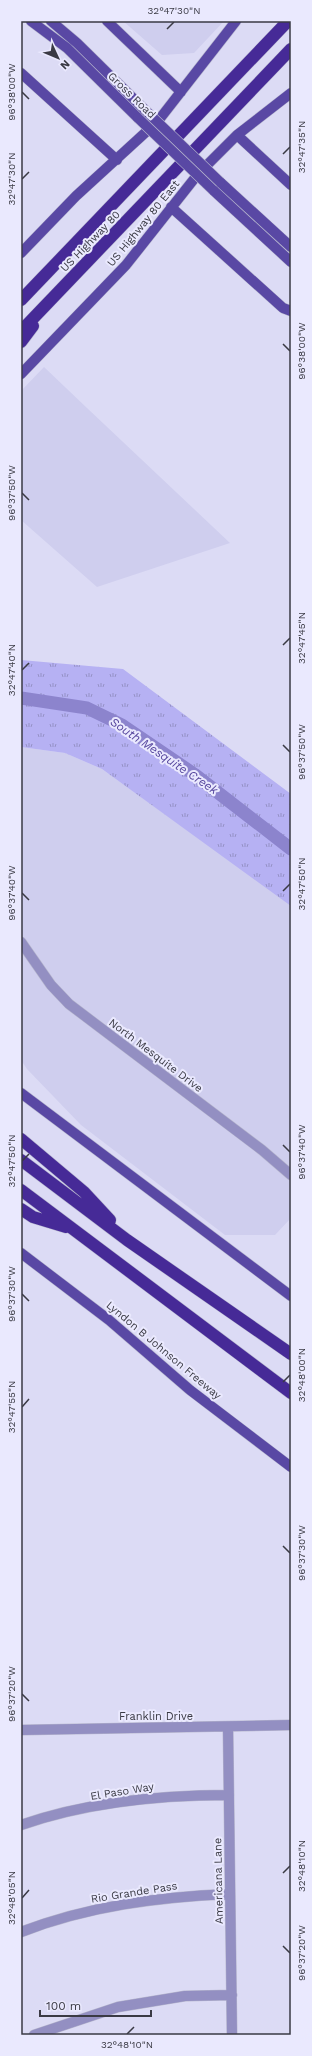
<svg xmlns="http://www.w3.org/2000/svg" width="312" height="2056" viewBox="0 0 312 2056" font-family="'Work Sans',sans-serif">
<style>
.built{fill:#cfceee}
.grass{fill:url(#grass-tufts)}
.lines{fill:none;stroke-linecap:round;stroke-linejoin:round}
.river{stroke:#8c84cd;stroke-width:13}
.minor-casing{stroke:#b8b8ce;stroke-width:11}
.major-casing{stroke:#b8b8ce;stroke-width:11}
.highway-casing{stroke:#b8b8ce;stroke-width:13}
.minor{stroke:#938fc2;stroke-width:10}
.major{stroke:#5948a4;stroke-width:10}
.highway{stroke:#462a97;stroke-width:12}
.major-bridge-casing{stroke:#b8b8ce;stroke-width:11;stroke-linecap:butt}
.major-bridge{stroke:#5948a4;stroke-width:10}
.ticks{fill:none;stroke:#3a3a44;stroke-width:1.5}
.labels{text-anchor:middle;stroke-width:4;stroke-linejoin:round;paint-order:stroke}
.street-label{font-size:11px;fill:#3a3a44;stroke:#eae9fe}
.water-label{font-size:12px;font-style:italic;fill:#54449c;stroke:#eae9fe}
.neatline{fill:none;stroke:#3a3a44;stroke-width:1.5}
.ticks-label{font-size:10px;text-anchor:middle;fill:#3a3a44}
</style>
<defs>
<pattern id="grass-tufts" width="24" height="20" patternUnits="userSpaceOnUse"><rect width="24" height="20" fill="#b6b1f3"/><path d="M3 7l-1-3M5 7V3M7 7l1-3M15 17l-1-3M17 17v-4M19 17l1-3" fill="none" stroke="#9591c6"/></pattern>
</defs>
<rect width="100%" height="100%" fill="#dcdbf5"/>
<path class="built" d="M 123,21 L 224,21 L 194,53 L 162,55 Z
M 44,367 L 87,408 L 230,543 L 97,587 L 21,520 L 21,391 Z
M 21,747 L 65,753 L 102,769 L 291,905 L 291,1218 L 275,1235 L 225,1235 L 81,1125 L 27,1069 L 21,1060 Z"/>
<path class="grass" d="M 21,660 L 123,669 L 291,794 L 291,906 L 102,769 L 65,753 L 21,747 Z"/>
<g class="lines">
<path class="river" d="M 21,698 L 87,708 L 122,725 L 194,774 L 291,849"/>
<defs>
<path id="minor" d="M 21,942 L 51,985 L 69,1004 L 262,1150 L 291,1175
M 228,1727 L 232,2035
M 21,1730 L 291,1725
M 21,1825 C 87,1802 159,1795 229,1795
M 21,1932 C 88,1906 158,1897 230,1894
M 34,2035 L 118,2007 L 185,1996 L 232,1995"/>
<path id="major" d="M 31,21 L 67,48 L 138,118
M 51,21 L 77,43 L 145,110
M 107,21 L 181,92
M 21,73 L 117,160
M 237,135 L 291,185
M 220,182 L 291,247
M 213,190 L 291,262
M 171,207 L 283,308 L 291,311
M 21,253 L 76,196 L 158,121 L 236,21
M 21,374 L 126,265 L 198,174 L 237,135 L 291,93
M 21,1093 L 291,1296
M 21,1253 L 109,1320 L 190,1390 L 291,1467"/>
<path id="highway" d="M 21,300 L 288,21
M 21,331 L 291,49
M 21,342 L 33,326
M 21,1139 L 84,1192 L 110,1220
M 21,1160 L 127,1240 L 291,1354
M 21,1190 L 291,1393
M 21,1209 L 33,1217 L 66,1227"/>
</defs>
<use href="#minor" class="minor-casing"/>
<use href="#major" class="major-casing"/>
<use href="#highway" class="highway-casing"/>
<use href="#minor" class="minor"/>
<use href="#major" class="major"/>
<use href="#highway" class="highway"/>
<defs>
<path id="major-bridge" d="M 145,110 L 220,182
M 138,118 L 213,190"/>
</defs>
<use href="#major-bridge" class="major-bridge-casing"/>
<use href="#major-bridge" class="major-bridge"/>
</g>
<path class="ticks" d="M 167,29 L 174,22M 22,92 L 29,99M 283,154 L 290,147M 22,179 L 29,172M 283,344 L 290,351M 22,493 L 29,500M 283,645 L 290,638M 22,670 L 29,663M 283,745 L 290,752M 283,891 L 290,884M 22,893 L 29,900M 283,1145 L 290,1152M 22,1161 L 29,1154M 22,1294 L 29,1301M 283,1382 L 290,1375M 22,1407 L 29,1399M 283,1546 L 290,1553M 22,1694 L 29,1701M 283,1873 L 290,1866M 22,1898 L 29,1890M 283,1946 L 290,1953M 127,2034 L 134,2027"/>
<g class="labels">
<g class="street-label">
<text transform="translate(132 95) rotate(44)" y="4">Gross Road</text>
<text transform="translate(143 223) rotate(-51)" y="4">US Highway 80 East</text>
<text transform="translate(90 241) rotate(-46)" y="4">US Highway 80</text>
<text transform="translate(156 1055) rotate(37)" y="4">North Mesquite Drive</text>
<text transform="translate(164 1350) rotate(40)" y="4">Lyndon B Johnson Freeway</text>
<text x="156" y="1720">Franklin Drive</text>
<text transform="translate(122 1791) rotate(-9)" y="4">El Paso Way</text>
<text transform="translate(218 1881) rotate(-91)" y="4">Americana Lane</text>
<text transform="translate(134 1892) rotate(-9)" y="4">Rio Grande Pass</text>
</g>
<g class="water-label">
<text transform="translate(164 756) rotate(34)" y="4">South Mesquite Creek</text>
</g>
</g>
<rect width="312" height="2056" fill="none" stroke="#eae9fe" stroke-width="44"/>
<g transform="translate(58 58) rotate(134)" stroke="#eae9fe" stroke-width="3" paint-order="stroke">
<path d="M0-3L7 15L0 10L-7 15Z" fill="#3a3a44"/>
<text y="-6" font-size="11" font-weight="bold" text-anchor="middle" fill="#3a3a44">N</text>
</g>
<path d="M40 2010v6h111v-6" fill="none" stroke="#3a3a44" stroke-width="2"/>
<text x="46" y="2010" font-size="12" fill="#3a3a44" stroke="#eae9fe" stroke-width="3" paint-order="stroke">100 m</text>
<rect x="22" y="22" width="268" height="2012" class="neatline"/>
<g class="ticks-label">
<text x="174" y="14">32°47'30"N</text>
<text transform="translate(11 92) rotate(-90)" y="4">96°38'00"W</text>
<text transform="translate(301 147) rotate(-90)" y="4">32°47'35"N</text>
<text transform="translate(11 179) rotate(-90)" y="4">32°47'30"N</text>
<text transform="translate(301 351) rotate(-90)" y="4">96°38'00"W</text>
<text transform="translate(11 493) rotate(-90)" y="4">96°37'50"W</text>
<text transform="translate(301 638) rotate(-90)" y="4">32°47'45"N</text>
<text transform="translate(11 670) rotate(-90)" y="4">32°47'40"N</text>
<text transform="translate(301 752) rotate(-90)" y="4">96°37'50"W</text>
<text transform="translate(301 884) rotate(-90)" y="4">32°47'50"N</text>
<text transform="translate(11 893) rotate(-90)" y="4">96°37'40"W</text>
<text transform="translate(301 1152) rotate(-90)" y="4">96°37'40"W</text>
<text transform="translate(11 1161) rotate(-90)" y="4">32°47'50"N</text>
<text transform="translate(11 1294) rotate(-90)" y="4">96°37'30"W</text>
<text transform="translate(301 1375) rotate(-90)" y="4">32°48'00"N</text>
<text transform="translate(11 1407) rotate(-90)" y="4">32°47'55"N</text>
<text transform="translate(301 1553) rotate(-90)" y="4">96°37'30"W</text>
<text transform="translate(11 1694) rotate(-90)" y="4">96°37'20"W</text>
<text transform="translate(301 1866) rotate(-90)" y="4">32°48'10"N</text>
<text transform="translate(11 1898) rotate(-90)" y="4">32°48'05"N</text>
<text transform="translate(301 1953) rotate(-90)" y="4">96°37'20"W</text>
<text x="127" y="2048">32°48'10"N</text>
</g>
</svg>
